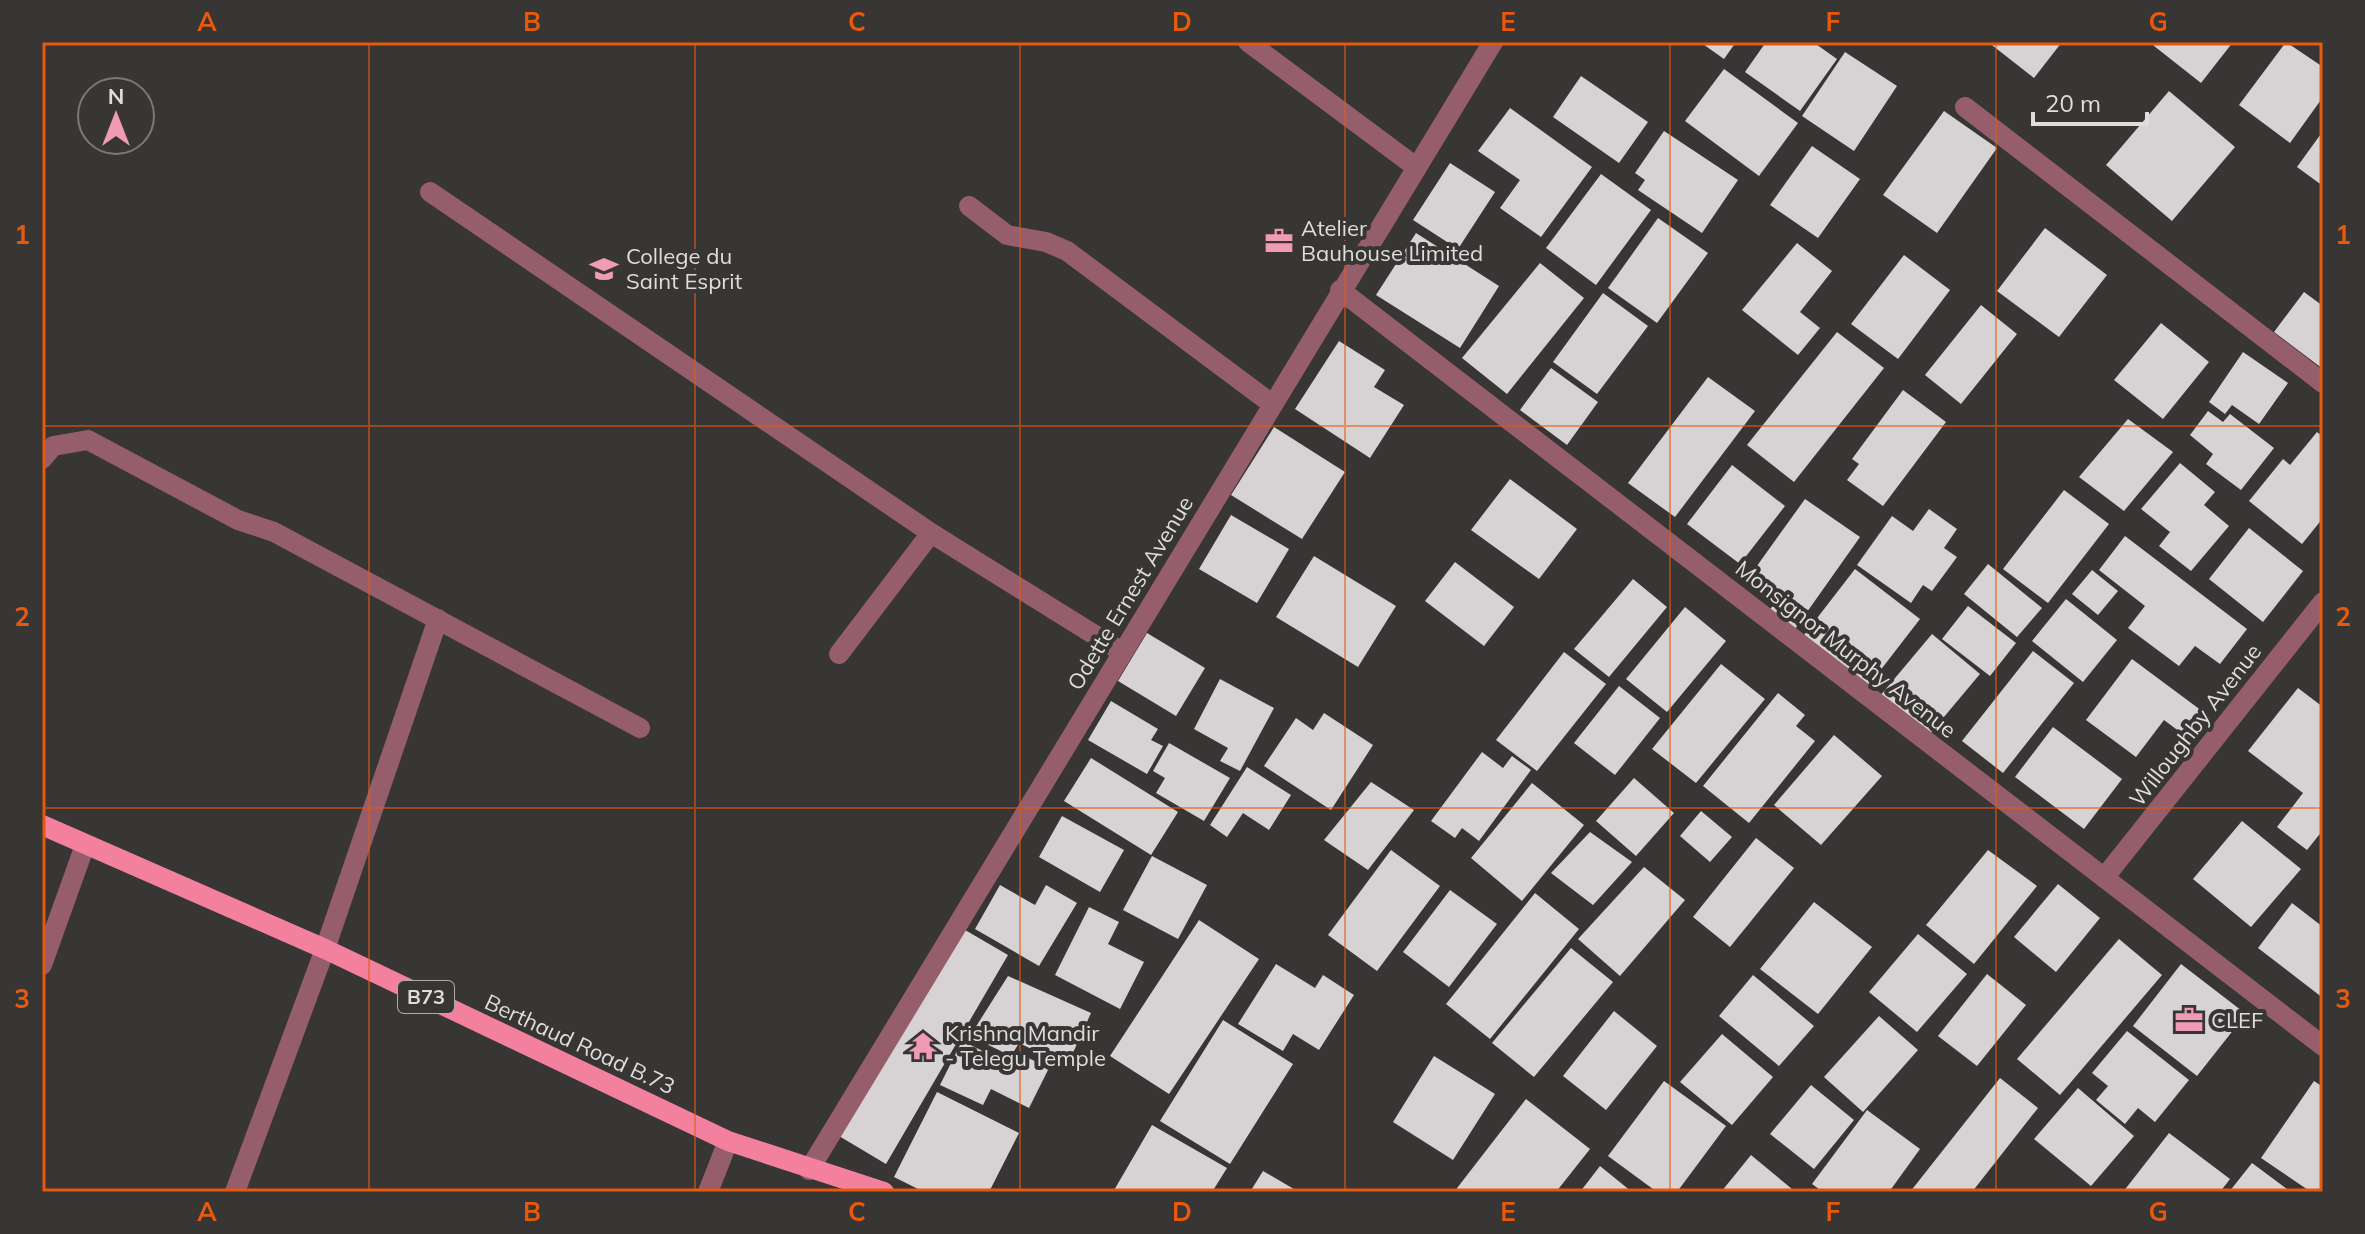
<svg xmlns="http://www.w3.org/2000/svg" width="2365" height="1234" viewBox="0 0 2365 1234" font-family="Mulish,sans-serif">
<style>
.building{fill:#d7d3d5}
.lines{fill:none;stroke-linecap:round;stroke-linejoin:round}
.minor{stroke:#965e6a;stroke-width:20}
.major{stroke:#f3819d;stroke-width:20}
.grid{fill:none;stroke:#e8590c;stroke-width:2;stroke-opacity:0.55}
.labels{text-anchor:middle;stroke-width:8;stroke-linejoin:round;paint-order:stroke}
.shield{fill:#383634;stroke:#adacaa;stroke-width:2}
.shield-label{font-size:20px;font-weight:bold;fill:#dfdedd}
.poi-label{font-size:22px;fill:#dfdedd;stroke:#383634;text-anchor:start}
.street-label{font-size:22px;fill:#dfdedd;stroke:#383634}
.neatline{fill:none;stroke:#e8590c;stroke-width:3}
.grid-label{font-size:26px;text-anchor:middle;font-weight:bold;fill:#e8590c}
</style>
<rect width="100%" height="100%" fill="#383634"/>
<path class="building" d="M 1700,42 L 1736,42 L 1724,59 Z
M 1766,42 L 1813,42 L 1837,59 L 1800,111 L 1745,72 Z
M 1988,42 L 2062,42 L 2034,78 Z
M 2149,42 L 2233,42 L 2201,83 Z
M 2286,42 L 2323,67 L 2323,97 L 2290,143 L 2239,105 Z
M 1845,52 L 1897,86 L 1854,151 L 1802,116 Z
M 1724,69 L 1798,123 L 1759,176 L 1685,121 Z
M 1581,76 L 1648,122 L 1619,163 L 1553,117 Z
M 2169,91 L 2235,147 L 2172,221 L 2106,165 Z
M 1510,108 L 1592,167 L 1541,237 L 1500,208 L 1520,180 L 1478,151 Z
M 1944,111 L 1997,148 L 1937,233 L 1883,195 Z
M 1664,131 L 1738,180 L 1702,233 L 1638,190 L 1645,180 L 1635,173 Z
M 2323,131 L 2323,186 L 2297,167 Z
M 1812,146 L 1860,179 L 1818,238 L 1770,205 Z
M 1450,163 L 1495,192 L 1458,249 L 1413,220 Z
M 1601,174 L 1651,210 L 1596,285 L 1546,248 Z
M 1658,218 L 1708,253 L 1657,323 L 1608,288 Z
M 2045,228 L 2107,275 L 2059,337 L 1997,291 Z
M 1416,233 L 1499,286 L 1460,348 L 1376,295 Z
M 1797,243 L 1832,271 L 1800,312 L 1820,328 L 1798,355 L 1742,310 Z
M 1904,255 L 1950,290 L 1898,359 L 1851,324 Z
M 1540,263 L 1584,298 L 1507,394 L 1462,358 Z
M 2304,292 L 2323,306 L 2323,369 L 2274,332 Z
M 1603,293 L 1648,326 L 1597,394 L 1553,362 Z
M 1981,305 L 2017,334 L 1961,404 L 1925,375 Z
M 2161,323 L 2209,362 L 2163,419 L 2114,380 Z
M 1837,332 L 1884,368 L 1794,482 L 1747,445 Z
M 1339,341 L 1385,370 L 1374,387 L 1404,405 L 1370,458 L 1295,409 Z
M 2243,352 L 2288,383 L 2259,424 L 2232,405 L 2225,414 L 2209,402 Z
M 1551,368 L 1598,402 L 1567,445 L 1520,410 Z
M 1708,377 L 1755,411 L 1675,517 L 1628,483 Z
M 1903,390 L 1946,422 L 1883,506 L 1847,480 L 1859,464 L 1852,459 Z
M 2208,411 L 2223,422 L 2230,414 L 2274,448 L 2241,490 L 2206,464 L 2213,454 L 2190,435 Z
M 2128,419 L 2173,452 L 2124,511 L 2079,477 Z
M 1274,427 L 1345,472 L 1302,539 L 1231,495 Z
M 2317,432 L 2323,437 L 2323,518 L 2302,544 L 2249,501 L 2283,459 L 2290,465 Z
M 2180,463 L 2215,492 L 2204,505 L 2229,526 L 2191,571 L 2159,546 L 2170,532 L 2141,509 Z
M 1732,465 L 1785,506 L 1740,564 L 1687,524 Z
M 1510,479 L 1577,529 L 1539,579 L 1471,530 Z
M 2064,490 L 2109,524 L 2048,603 L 2003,569 Z
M 1805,499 L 1860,537 L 1795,629 L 1769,611 L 1779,597 L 1749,577 Z
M 1929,509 L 1957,529 L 1944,548 L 1957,557 L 1932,591 L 1923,585 L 1911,603 L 1857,565 L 1892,516 L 1913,531 Z
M 1231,515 L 1289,549 L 1257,603 L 1199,569 Z
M 2249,528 L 2303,571 L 2263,622 L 2209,579 Z
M 2125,536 L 2247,629 L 2220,664 L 2195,646 L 2179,666 L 2128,628 L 2145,606 L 2099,570 Z
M 1314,556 L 1396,606 L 1358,667 L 1276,617 Z
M 1455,562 L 1514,607 L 1484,646 L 1425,601 Z
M 1988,564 L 2042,608 L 2017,637 L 1964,594 Z
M 1855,569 L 1920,619 L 1869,685 L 1804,635 Z
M 2092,570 L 2118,591 L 2098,615 L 2072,594 Z
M 1633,579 L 1667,607 L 1609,677 L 1574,649 Z
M 2066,599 L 2117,640 L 2083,682 L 2032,641 Z
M 1968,606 L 2016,643 L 1990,676 L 1942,639 Z
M 1685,607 L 1726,641 L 1667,712 L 1626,679 Z
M 1147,633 L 1205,668 L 1176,716 L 1118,681 Z
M 1932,634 L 1980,674 L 1928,736 L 1880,696 Z
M 2033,651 L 2074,683 L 2003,773 L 1962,741 Z
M 1564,652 L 1606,684 L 1537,771 L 1496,740 Z
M 2132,659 L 2202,711 L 2184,735 L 2164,720 L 2136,757 L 2086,720 Z
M 1721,664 L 1765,699 L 1696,783 L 1652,749 Z
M 1220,679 L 1274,708 L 1240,771 L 1220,761 L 1228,748 L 1194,729 Z
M 1619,686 L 1660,718 L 1615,775 L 1574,743 Z
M 2298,688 L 2323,707 L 2323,830 L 2307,850 L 2277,827 L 2303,793 L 2248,751 Z
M 1778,693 L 1805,715 L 1796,726 L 1815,741 L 1749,823 L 1703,786 Z
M 1111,701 L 1158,729 L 1151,740 L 1163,746 L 1147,774 L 1088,740 Z
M 1324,713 L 1373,745 L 1331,810 L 1264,766 L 1296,718 L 1313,730 Z
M 2053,727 L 2122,779 L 2084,829 L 2015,777 Z
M 1834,735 L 1882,776 L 1821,845 L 1774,805 Z
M 1169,743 L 1230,778 L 1204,821 L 1156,793 L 1165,778 L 1153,771 Z
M 1482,752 L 1503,768 L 1512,756 L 1531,770 L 1479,841 L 1462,828 L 1455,838 L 1431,821 Z
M 1091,758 L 1178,812 L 1151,855 L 1064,801 Z
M 1247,767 L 1291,795 L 1269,830 L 1243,813 L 1227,837 L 1210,825 Z
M 1634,778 L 1674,813 L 1636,856 L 1596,821 Z
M 1371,782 L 1414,810 L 1368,870 L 1324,840 Z
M 1532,783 L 1584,825 L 1522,901 L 1471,858 Z
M 1701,811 L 1732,837 L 1710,862 L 1680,836 Z
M 1062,816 L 1124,850 L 1100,892 L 1039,857 Z
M 2242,821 L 2301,869 L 2251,927 L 2193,879 Z
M 1590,832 L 1632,862 L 1593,905 L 1551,873 Z
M 1756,838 L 1794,868 L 1730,947 L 1693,917 Z
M 1391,850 L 1440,886 L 1377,971 L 1328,935 Z
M 1988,850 L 2037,886 L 1974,964 L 1926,925 Z
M 1152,856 L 1207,885 L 1178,939 L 1123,910 Z
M 1644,867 L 1685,900 L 1620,976 L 1578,939 Z
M 2058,884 L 2100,918 L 2056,972 L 2014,937 Z
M 1000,885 L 1035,905 L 1046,885 L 1077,903 L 1039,966 L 975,929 Z
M 1450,890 L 1497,924 L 1449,987 L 1403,952 Z
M 1535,893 L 1579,929 L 1490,1039 L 1446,1004 Z
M 1814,902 L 1872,947 L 1818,1014 L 1760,969 Z
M 2292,903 L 2323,927 L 2323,998 L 2258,948 Z
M 1089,907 L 1119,922 L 1108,944 L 1144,962 L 1120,1009 L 1055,975 Z
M 1199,920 L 1259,959 L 1169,1094 L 1110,1056 Z
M 960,927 L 1008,955 L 886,1164 L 839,1136 Z
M 1918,934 L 1967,974 L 1917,1032 L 1869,992 Z
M 2119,939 L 2162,975 L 2060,1095 L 2017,1059 Z
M 1571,948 L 1613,982 L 1534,1077 L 1492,1043 Z
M 1276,964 L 1315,988 L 1323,975 L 1354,995 L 1319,1050 L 1293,1034 L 1283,1051 L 1238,1024 Z
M 2181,964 L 2246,1014 L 2197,1076 L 2133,1026 Z
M 1987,974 L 2026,1005 L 1977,1066 L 1938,1036 Z
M 1753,975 L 1814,1026 L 1779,1066 L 1719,1016 Z
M 1008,976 L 1091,1013 L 1067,1066 L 1019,1043 L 1011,1056 L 970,1036 Z
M 1614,1011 L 1657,1046 L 1606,1110 L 1563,1076 Z
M 1879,1016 L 1918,1050 L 1863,1112 L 1824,1077 Z
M 1223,1020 L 1293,1064 L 1230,1164 L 1160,1121 Z
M 2127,1031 L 2189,1080 L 2155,1122 L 2138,1108 L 2125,1124 L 2096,1100 L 2108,1086 L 2092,1073 Z
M 1722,1034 L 1773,1077 L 1732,1125 L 1680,1082 Z
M 962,1041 L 1012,1065 L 1018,1053 L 1049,1068 L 1029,1108 L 991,1089 L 983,1105 L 940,1085 Z
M 1434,1056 L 1495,1094 L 1453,1160 L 1393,1122 Z
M 2000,1078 L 2038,1108 L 1972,1192 L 1910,1192 Z
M 1664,1081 L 1726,1126 L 1677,1192 L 1657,1192 L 1608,1156 Z
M 2314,1081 L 2323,1087 L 2323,1184 L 2318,1192 L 2311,1192 L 2261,1158 Z
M 1811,1085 L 1854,1120 L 1814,1169 L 1770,1134 Z
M 2078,1088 L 2134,1136 L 2091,1186 L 2034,1139 Z
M 937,1092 L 1019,1133 L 989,1192 L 924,1192 L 894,1177 Z
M 1526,1099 L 1590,1149 L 1556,1192 L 1454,1192 Z
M 1867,1110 L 1920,1149 L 1889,1192 L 1823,1192 L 1812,1184 Z
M 1152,1125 L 1227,1168 L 1212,1192 L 1113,1192 Z
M 2169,1133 L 2230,1179 L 2220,1192 L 2123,1192 Z
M 1751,1155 L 1792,1189 L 1790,1192 L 1721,1192 Z
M 2252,1163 L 2291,1192 L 2229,1192 Z
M 1600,1166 L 1632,1192 L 1580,1192 Z
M 1263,1171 L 1299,1192 L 1250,1192 Z"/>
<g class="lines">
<path class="minor" d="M 1248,42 L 1416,167
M 1965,107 L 2323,383
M 430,192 L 931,533 L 1122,652
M 969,206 L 1007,235 L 1046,242 L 1067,251 L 1272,404
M 1340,290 L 2323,1046
M 42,459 L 53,446 L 88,440 L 238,520 L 274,532 L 640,728
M 839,654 L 931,533
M 2104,878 L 2323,602
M 42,965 L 85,845
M 809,1170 L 1493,42
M 235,1192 L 325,949 L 438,619
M 708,1192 L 728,1141"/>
<path class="major" d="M 42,825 L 325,949 L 728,1141 L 884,1192"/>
</g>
<path class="grid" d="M 369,42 L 369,1192M 695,42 L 695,1192M 1020,42 L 1020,1192M 1345,42 L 1345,1192M 1670,42 L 1670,1192M 1996,42 L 1996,1192M 42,426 L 2323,426M 42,808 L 2323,808"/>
<defs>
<symbol id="office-bare" viewBox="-9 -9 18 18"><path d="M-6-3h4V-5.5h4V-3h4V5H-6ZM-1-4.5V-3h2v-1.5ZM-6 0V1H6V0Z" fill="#f09ab5" stroke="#383634" stroke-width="2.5" paint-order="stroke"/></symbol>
<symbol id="school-bare" viewBox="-9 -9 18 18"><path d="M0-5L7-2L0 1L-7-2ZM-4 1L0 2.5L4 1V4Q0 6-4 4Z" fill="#f09ab5" stroke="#383634" stroke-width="2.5" paint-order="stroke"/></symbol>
<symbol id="temple-bare" viewBox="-9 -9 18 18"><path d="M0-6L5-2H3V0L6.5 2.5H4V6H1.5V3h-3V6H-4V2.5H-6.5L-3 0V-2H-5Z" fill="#f09ab5" stroke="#383634" stroke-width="2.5" paint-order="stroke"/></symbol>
</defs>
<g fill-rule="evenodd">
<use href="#office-bare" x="1259" y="221" width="40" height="40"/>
<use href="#school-bare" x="584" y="249" width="40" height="40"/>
<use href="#office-bare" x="2169" y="1000" width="40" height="40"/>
<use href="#temple-bare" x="903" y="1026" width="40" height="40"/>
</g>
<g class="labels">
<rect class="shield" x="398" y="981" width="56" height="32" rx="6"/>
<g class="shield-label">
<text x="426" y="1004">B73</text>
</g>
<g class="poi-label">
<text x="1301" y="236">Atelier<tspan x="1301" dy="25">Bauhouse Limited</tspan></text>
<text x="626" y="264">College du<tspan x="626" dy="25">Saint Esprit</tspan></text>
<text x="2211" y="1028">CLEF</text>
<text x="945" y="1041">Krishna Mandir<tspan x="945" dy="25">- Telegu Temple</tspan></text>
</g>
<g class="street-label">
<text transform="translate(1130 593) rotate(-59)" y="8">Odette Ernest Avenue</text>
<text transform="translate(1846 649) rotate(38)" y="8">Monsignor Murphy Avenue</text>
<text transform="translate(2195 725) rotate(-52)" y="8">Willoughby Avenue</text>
<text transform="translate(580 1044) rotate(25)" y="8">Berthaud Road B.73</text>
</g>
</g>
<rect width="2365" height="1234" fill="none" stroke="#383634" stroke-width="88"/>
<g transform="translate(116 116)"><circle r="38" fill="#383634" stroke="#7b7978" stroke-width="2"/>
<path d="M0-6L14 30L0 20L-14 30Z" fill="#f09ab5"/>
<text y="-12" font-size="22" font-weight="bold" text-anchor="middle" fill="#dfdedd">N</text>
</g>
<path d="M2033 112v12h114v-12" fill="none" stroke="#dfdedd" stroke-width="4"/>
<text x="2045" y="112" font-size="24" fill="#dfdedd" stroke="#383634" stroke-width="6" paint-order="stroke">20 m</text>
<rect x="44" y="44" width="2277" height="1146" class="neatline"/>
<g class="grid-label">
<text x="207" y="31">A</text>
<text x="532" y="31">B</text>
<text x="857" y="31">C</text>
<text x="1182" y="31">D</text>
<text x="1508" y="31">E</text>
<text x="1833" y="31">F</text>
<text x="2158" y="31">G</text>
<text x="22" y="244">1</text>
<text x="2343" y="244">1</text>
<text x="22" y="626">2</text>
<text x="2343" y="626">2</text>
<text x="22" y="1008">3</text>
<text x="2343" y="1008">3</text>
<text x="207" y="1221">A</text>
<text x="532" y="1221">B</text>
<text x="857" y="1221">C</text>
<text x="1182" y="1221">D</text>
<text x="1508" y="1221">E</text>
<text x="1833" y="1221">F</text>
<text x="2158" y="1221">G</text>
</g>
</svg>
